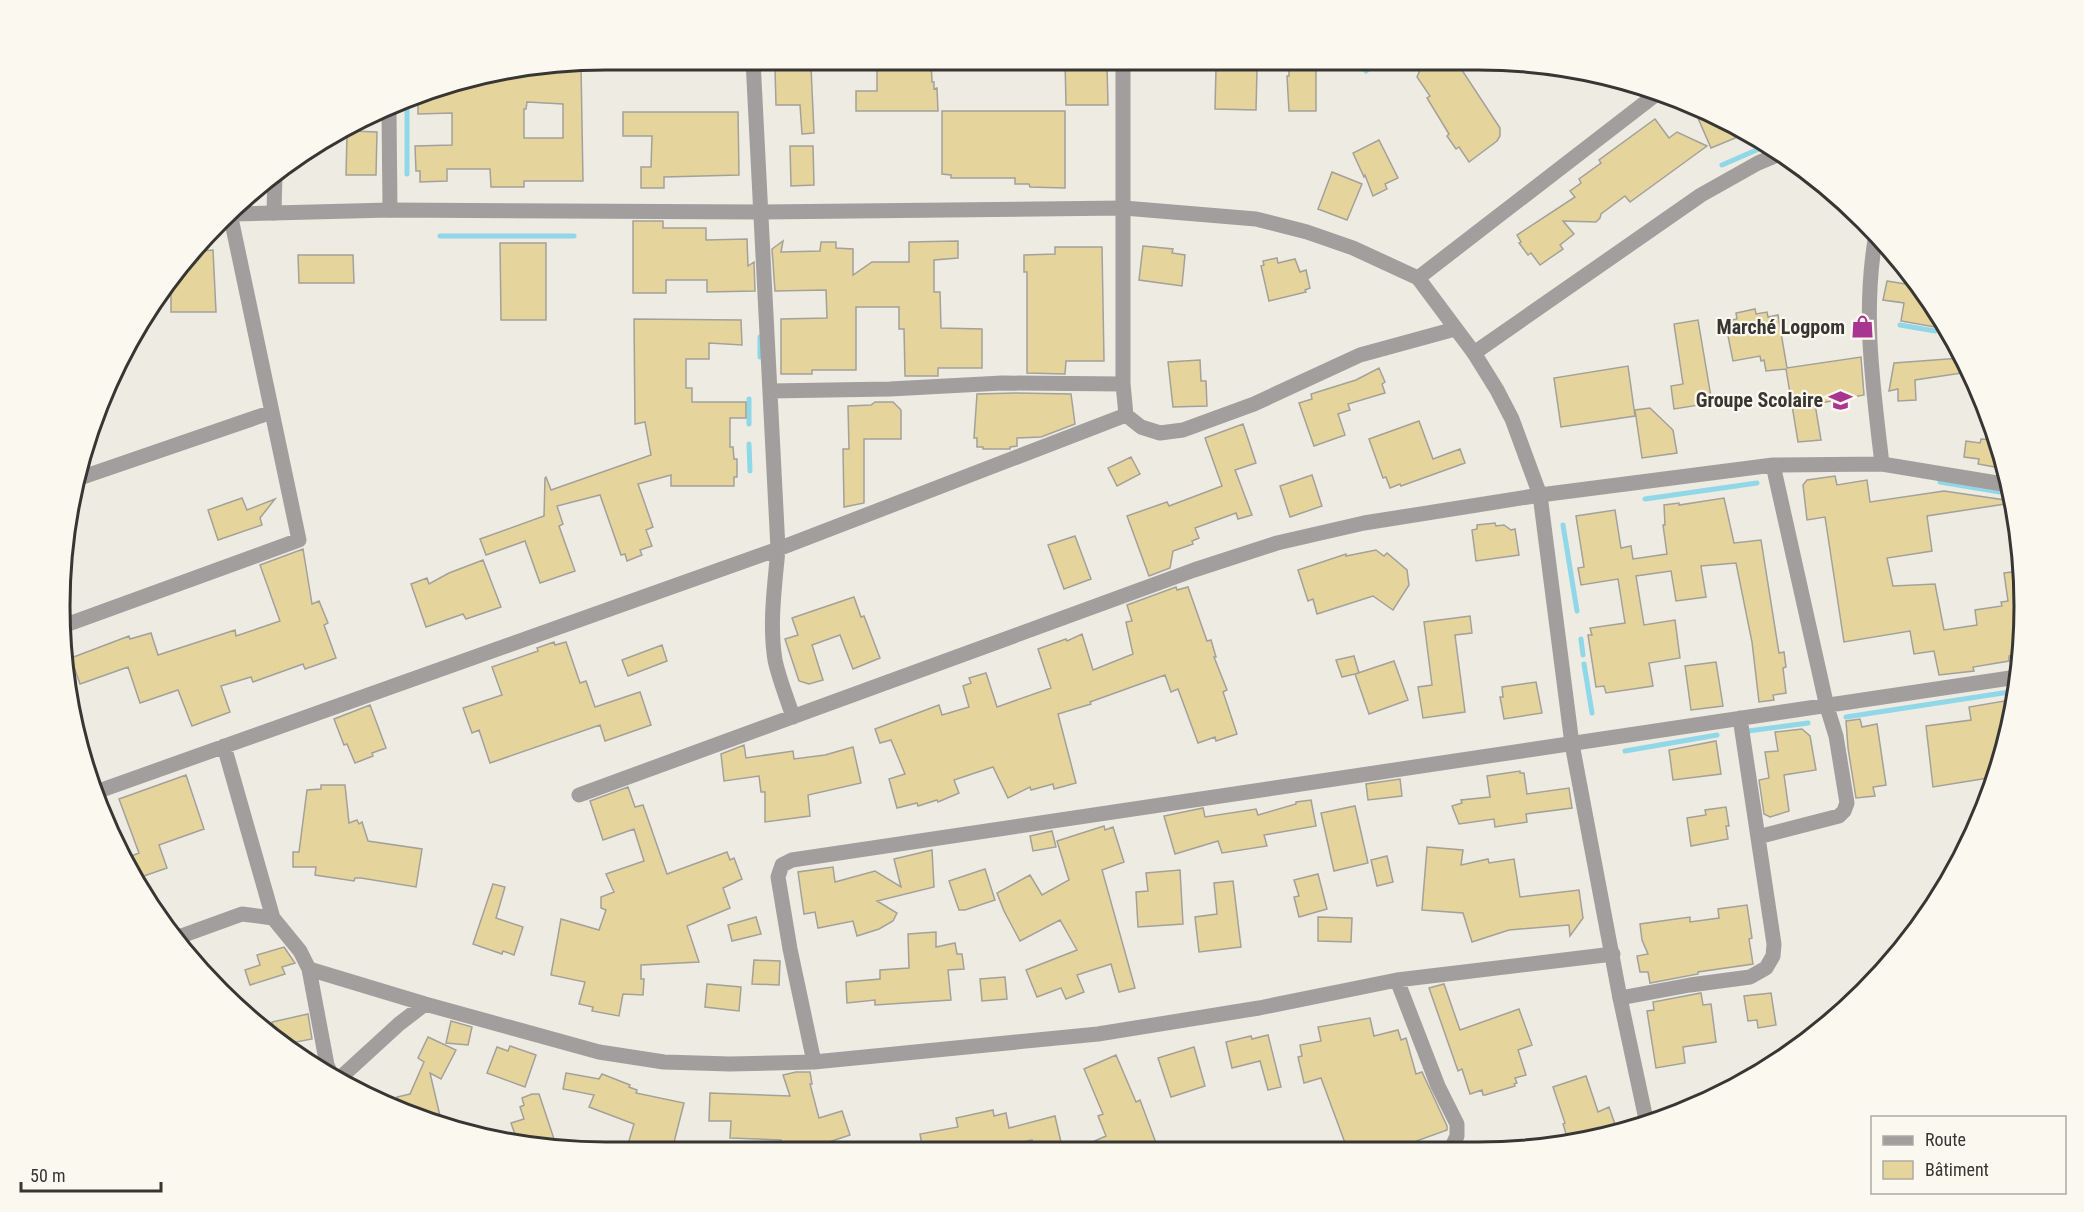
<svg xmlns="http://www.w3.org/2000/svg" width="2084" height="1212" viewBox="0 0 2084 1212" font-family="'Roboto Condensed',sans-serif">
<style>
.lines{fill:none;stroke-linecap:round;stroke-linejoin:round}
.stream{stroke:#90d7e7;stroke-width:5}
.building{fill:#e6d49d;stroke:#a3a199;stroke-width:1.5;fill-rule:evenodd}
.minor{stroke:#a39e9e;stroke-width:15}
.tertiary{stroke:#a39e9e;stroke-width:15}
.labels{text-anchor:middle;stroke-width:4.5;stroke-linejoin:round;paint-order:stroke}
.poi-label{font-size:20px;font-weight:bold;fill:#373633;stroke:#fbf8f0;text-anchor:end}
.rim{fill:none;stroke:#373633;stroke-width:3}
</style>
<rect width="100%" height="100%" fill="#edebe2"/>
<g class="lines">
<path class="stream" d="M 1472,61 L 1480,65 L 1487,61
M 1366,71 L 1380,61
M 1722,165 L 1768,145
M 407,174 L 407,102
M 440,236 L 574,236
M 1900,325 L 1935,331
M 760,357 L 760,337
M 749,424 L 749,399
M 749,444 L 750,471
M 1940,482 L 2012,494
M 1645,499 L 1757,483
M 1563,525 L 1577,611
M 1581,639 L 1583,655
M 1584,664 L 1592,713
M 1846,717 L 2016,691
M 1748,731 L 1808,723
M 1625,751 L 1717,735"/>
</g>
<path class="building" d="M 877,60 L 931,60 L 932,82 L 934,82 L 934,89 L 937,88 L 938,111 L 856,111 L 856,91 L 877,91 Z
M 1065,61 L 1102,61 L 1107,66 L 1108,105 L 1066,105 Z
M 1289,61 L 1316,61 L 1316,111 L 1289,111 L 1287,76 L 1289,76 Z
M 1424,61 L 1456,61 L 1500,128 L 1500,136 L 1497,141 L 1469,162 L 1459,147 L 1456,149 L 1447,136 L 1449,134 L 1427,98 L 1430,96 L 1417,77 Z
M 570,66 L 581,66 L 583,181 L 524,181 L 524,187 L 491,187 L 490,169 L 447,169 L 447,181 L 420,182 L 420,171 L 416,171 L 415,146 L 452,145 L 452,113 L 418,114 L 418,96 L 431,89 ZM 527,102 L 563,104 L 563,138 L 524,138 L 524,109 L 526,109 Z
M 811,67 L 814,133 L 802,134 L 800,105 L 776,105 L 775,68 Z
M 1216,69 L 1257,70 L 1256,110 L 1215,109 Z
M 1694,109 L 1745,134 L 1711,148 Z
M 942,111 L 1065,111 L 1065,188 L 1030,187 L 1029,184 L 1015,184 L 1015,178 L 951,178 L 951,175 L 942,174 Z
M 623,112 L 738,112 L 739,175 L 664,177 L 664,188 L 641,188 L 641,167 L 651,167 L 652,136 L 623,136 Z
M 1655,119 L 1669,138 L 1677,132 L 1707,146 L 1630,202 L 1625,196 L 1601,214 L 1600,218 L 1596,222 L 1563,221 L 1574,234 L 1560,245 L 1563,249 L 1540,265 L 1531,253 L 1528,255 L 1519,243 L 1521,242 L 1517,235 L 1575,197 L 1570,191 L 1581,183 L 1579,179 L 1601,163 L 1599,160 Z
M 352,131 L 377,132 L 376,175 L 346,175 L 347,134 Z
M 1379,140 L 1398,178 L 1385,184 L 1387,189 L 1373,196 L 1365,175 L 1364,177 L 1353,153 Z
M 790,146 L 813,146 L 814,185 L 791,186 Z
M 1332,172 L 1362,184 L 1347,220 L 1318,209 Z
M 633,221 L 663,221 L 663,228 L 706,228 L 706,240 L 747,239 L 748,266 L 754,262 L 755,291 L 707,292 L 707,280 L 666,280 L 666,293 L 633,293 Z
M 783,241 L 781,252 L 820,251 L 821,242 L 836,242 L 836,248 L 853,249 L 853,275 L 872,262 L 909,262 L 909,242 L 958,241 L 958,258 L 934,260 L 934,292 L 940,292 L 941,328 L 982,329 L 982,368 L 938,368 L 938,376 L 905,376 L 904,329 L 899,329 L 899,307 L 856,307 L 856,370 L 812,370 L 812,374 L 781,374 L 781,319 L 827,318 L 826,290 L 775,291 L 772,249 Z
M 500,243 L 546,243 L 546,320 L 501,320 Z
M 1143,246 L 1173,249 L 1172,253 L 1185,255 L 1182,286 L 1139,280 Z
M 1055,247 L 1102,247 L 1104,361 L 1066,361 L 1065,374 L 1027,373 L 1027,272 L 1024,272 L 1024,255 L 1055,254 Z
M 213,250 L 216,312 L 171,312 L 171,282 L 200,251 Z
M 298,255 L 353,255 L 354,283 L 299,283 Z
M 1277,258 L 1278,263 L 1295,259 L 1300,272 L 1306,270 L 1310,288 L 1305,290 L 1306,292 L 1269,301 L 1261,266 L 1264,265 L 1263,261 Z
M 1887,281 L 1918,286 L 1932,302 L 1946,329 L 1901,321 L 1904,303 L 1883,300 Z
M 1755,309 L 1756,314 L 1767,312 L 1768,317 L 1778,315 L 1787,368 L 1861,357 L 1864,395 L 1815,404 L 1821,440 L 1798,442 L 1786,369 L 1766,371 L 1764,360 L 1761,361 L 1760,356 L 1733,361 L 1725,321 L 1737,319 L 1736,313 Z
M 634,319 L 741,320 L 742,345 L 709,343 L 709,359 L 686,359 L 686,388 L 692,388 L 692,402 L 746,402 L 746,418 L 730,418 L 730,447 L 733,447 L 734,459 L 737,459 L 737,477 L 734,477 L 734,486 L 671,486 L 671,475 L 638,484 L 653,527 L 646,530 L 652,546 L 640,550 L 642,555 L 627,561 L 625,554 L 621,555 L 600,495 L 557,506 L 563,524 L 559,526 L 575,571 L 540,583 L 525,541 L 486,555 L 480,539 L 544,516 L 545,478 L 546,477 L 551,490 L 651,455 L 645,422 L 635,424 Z
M 1698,320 L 1712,403 L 1674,409 L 1671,386 L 1683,384 L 1674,324 Z
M 1961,358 L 1969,372 L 1915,380 L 1916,400 L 1898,401 L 1898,389 L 1889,391 L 1894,363 Z
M 1200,360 L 1201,381 L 1206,381 L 1207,406 L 1173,407 L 1168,362 Z
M 1628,366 L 1635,416 L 1561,427 L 1554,378 Z
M 1379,368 L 1385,382 L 1382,384 L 1385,393 L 1348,404 L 1350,410 L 1338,414 L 1345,435 L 1314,446 L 1299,403 L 1312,399 L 1311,394 L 1356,380 Z
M 1016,393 L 1071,394 L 1075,424 L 1041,437 L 1017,438 L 1017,446 L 1010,447 L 1010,449 L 983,449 L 983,447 L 977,447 L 977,438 L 974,438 L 977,394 Z
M 875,402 L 893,402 L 901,410 L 901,439 L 864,439 L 864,503 L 844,507 L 843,449 L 849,449 L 848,406 L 871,405 Z
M 1650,408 L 1673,430 L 1677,453 L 1642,458 L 1635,410 Z
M 1419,421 L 1433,459 L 1460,449 L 1465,463 L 1401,486 L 1400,484 L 1390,488 L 1386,477 L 1383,478 L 1369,439 Z
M 1243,424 L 1256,463 L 1235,470 L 1252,515 L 1238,519 L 1236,513 L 1195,528 L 1199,538 L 1192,541 L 1193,544 L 1173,551 L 1170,568 L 1149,576 L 1127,516 L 1167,502 L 1169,506 L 1222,486 L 1205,438 Z
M 1981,439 L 1996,440 L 2001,457 L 1996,457 L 1995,467 L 1978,464 L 1979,459 L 1964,457 L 1966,441 L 1980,443 Z
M 1131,457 L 1140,474 L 1117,486 L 1108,468 Z
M 1312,475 L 1322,506 L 1290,517 L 1280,486 Z
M 1835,476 L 1837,485 L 1867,480 L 1870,502 L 1944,491 L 2005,500 L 2005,504 L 1927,516 L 1932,551 L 1887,558 L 1893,586 L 1935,584 L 1944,630 L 1977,625 L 1975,610 L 2002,606 L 2001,602 L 2008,601 L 2004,573 L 2021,571 L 2024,606 L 2019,653 L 2009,656 L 2009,661 L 1973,667 L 1974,671 L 1939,675 L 1934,651 L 1914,654 L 1910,631 L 1844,642 L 1825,517 L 1807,520 L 1803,485 L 1807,480 Z
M 242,498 L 247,510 L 275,499 L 260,518 L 262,525 L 218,540 L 208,510 Z
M 1724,498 L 1734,543 L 1761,540 L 1779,653 L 1784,652 L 1786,667 L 1783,668 L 1786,693 L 1773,695 L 1774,700 L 1759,702 L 1752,642 L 1736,563 L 1701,566 L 1706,597 L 1676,601 L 1671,571 L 1636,576 L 1644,625 L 1675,620 L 1680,658 L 1649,663 L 1653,686 L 1606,693 L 1604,686 L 1596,687 L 1588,635 L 1592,635 L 1590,628 L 1625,623 L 1618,579 L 1581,585 L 1578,568 L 1584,567 L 1576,516 L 1615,510 L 1621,548 L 1631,546 L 1633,559 L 1667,554 L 1663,525 L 1665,525 L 1664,505 L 1679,503 L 1679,505 Z
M 1495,523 L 1496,526 L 1504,525 L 1511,530 L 1515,529 L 1519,555 L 1476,561 L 1472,530 L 1477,529 L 1477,525 Z
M 1075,536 L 1091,579 L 1064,589 L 1048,545 Z
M 303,549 L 312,604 L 319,601 L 328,623 L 324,625 L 336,658 L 305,669 L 303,664 L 253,682 L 251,677 L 221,686 L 230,712 L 192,726 L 178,690 L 140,703 L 128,667 L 80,684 L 71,658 L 129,636 L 130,639 L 151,633 L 158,655 L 235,630 L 236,636 L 280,621 L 260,565 Z
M 1376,550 L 1384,556 L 1387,553 L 1407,570 L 1409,585 L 1393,610 L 1373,596 L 1317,614 L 1313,599 L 1308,601 L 1298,570 L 1346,554 L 1346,556 Z
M 483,560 L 501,607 L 466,619 L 463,614 L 426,627 L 411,584 L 427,578 L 429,584 L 449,573 Z
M 1176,587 L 1177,590 L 1188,587 L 1207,641 L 1211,640 L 1216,657 L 1214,657 L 1227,690 L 1223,692 L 1237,734 L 1216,741 L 1215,737 L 1198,743 L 1178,689 L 1171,692 L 1165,675 L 1090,702 L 1091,704 L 1058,714 L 1076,783 L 1054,789 L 1053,784 L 1031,790 L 1030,787 L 1008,798 L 993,767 L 954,780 L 959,793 L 938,802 L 937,800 L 918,806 L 917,803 L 897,808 L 889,779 L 905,774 L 891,740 L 880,743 L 875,729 L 939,705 L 942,715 L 969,707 L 963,686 L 971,683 L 969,678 L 986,673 L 997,707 L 1051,688 L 1038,649 L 1066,639 L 1067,641 L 1082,634 L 1093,670 L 1133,654 L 1126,622 L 1132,621 L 1127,605 Z
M 854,597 L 861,617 L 864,616 L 880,658 L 853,669 L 840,635 L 812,645 L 823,680 L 809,684 L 799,681 L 785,639 L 798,635 L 792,618 Z
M 1470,616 L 1472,633 L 1455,635 L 1465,712 L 1423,718 L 1418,687 L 1432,685 L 1424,622 Z
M 554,642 L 555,645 L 566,642 L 580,683 L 586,681 L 595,707 L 640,692 L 651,725 L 605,741 L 600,725 L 490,763 L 479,730 L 472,733 L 463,708 L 502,695 L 492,667 L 538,651 L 537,648 Z
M 662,645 L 667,661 L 628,676 L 622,660 Z
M 1354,656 L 1359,673 L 1342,677 L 1336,660 Z
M 1394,661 L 1408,700 L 1369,714 L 1355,674 Z
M 1716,662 L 1723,706 L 1691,710 L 1685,666 Z
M 1536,682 L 1542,713 L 1504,719 L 1500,697 L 1503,697 L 1502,687 Z
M 2004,701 L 2008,730 L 1994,777 L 1933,787 L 1926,726 L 1971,720 L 1969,707 Z
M 370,705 L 386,748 L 372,753 L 373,756 L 355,763 L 347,744 L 344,745 L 334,719 Z
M 1860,719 L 1862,727 L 1877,724 L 1886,785 L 1873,787 L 1875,796 L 1856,798 L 1848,748 L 1846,721 Z
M 1802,729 L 1810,736 L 1816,770 L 1784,775 L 1789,811 L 1770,817 L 1764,814 L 1759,780 L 1769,778 L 1765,752 L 1778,751 L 1775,732 Z
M 1716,741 L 1721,774 L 1673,780 L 1669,750 Z
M 744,745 L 746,758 L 793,751 L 794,759 L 825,755 L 853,747 L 861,783 L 808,795 L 810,816 L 765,822 L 765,792 L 761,792 L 759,776 L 724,781 L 721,754 Z
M 1520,771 L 1520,773 L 1524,773 L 1527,794 L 1569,788 L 1572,808 L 1526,814 L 1527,822 L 1495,827 L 1494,819 L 1459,824 L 1452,806 L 1462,803 L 1461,800 L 1490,797 L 1487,776 Z
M 186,775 L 204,829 L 159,845 L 167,868 L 138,878 L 126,858 L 139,853 L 119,799 Z
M 1400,779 L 1402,796 L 1368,800 L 1366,784 Z
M 321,785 L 345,785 L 349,823 L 357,820 L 359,824 L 362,822 L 368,841 L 422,849 L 416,887 L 361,878 L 355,878 L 354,881 L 315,875 L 316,867 L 293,867 L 293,852 L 299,852 L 307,790 L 321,789 Z
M 628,787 L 635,807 L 643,805 L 667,874 L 727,852 L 730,860 L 734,858 L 742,879 L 723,888 L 730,908 L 687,926 L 699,962 L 641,965 L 641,979 L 644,979 L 643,995 L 623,994 L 619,1016 L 592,1011 L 593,1007 L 579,1004 L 585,982 L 551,975 L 561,919 L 599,930 L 606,910 L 601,908 L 601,897 L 614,892 L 606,874 L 644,861 L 634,829 L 603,840 L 590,801 Z
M 1311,800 L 1316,826 L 1264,835 L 1267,846 L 1222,853 L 1218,841 L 1175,854 L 1164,816 L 1203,808 L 1205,817 L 1256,809 L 1258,815 L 1296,804 L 1296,802 Z
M 1355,806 L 1368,863 L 1334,871 L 1321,813 Z
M 1726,807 L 1729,826 L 1726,826 L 1728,839 L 1691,846 L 1687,818 L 1706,815 L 1705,810 Z
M 1104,826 L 1105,830 L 1113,827 L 1124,862 L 1102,870 L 1135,988 L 1119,992 L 1111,964 L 1077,975 L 1084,992 L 1066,999 L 1061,988 L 1037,997 L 1026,970 L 1077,950 L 1060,920 L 1020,941 L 1004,911 L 997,893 L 1030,875 L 1042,895 L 1069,880 L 1057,841 Z
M 1052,831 L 1056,847 L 1033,851 L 1030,836 Z
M 1427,847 L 1463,850 L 1461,865 L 1488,859 L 1489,863 L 1514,859 L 1520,897 L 1579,890 L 1583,918 L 1570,936 L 1569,925 L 1509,930 L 1472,942 L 1463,913 L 1422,910 Z
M 932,850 L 934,887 L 877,901 L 897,913 L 893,921 L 879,929 L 857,936 L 853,921 L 818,928 L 815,912 L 804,914 L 798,872 L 833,867 L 835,882 L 875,871 L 901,887 L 894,859 Z
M 1387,856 L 1393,882 L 1377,886 L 1371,860 Z
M 985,869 L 995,900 L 965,910 L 959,910 L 949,881 Z
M 1180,870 L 1183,924 L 1138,927 L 1136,892 L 1148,891 L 1146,873 Z
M 1318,874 L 1327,909 L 1299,917 L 1294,897 L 1299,896 L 1294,880 Z
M 1233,881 L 1241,947 L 1199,952 L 1195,917 L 1217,914 L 1214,883 Z
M 493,884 L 505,887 L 496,918 L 523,927 L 514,955 L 503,951 L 502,954 L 473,944 Z
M 1747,905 L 1752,938 L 1749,939 L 1753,964 L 1698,972 L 1698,974 L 1650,983 L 1648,972 L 1640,972 L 1637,956 L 1648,954 L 1642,940 L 1640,924 L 1690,917 L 1690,922 L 1719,918 L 1718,909 Z
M 756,917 L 761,934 L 732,941 L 728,925 Z
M 1318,917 L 1352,918 L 1351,942 L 1318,941 Z
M 936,932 L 936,947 L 955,943 L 957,954 L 962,954 L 964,969 L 948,970 L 951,1000 L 875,1005 L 875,1000 L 847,1003 L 846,982 L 880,979 L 880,970 L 909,968 L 908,934 Z
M 284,947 L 295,963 L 282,967 L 285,974 L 250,985 L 245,970 L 260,965 L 257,955 Z
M 754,960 L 780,961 L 779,985 L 752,984 Z
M 1005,977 L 1007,999 L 982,1001 L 980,979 Z
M 707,984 L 741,987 L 739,1011 L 705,1007 Z
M 1444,984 L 1460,1030 L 1519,1009 L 1532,1045 L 1518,1050 L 1526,1075 L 1515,1078 L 1517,1083 L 1514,1084 L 1515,1086 L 1485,1095 L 1483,1095 L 1482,1090 L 1470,1094 L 1462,1069 L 1458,1071 L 1429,988 Z
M 1701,993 L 1703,1005 L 1711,1004 L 1716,1042 L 1683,1047 L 1685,1063 L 1656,1068 L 1647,1011 L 1654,1010 L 1653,1002 Z
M 1771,993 L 1776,1025 L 1758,1028 L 1757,1020 L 1748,1021 L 1744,996 Z
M 308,1014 L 312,1039 L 286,1044 L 274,1033 L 272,1022 Z
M 1370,1018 L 1374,1036 L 1398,1030 L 1401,1040 L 1406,1038 L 1416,1074 L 1422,1072 L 1447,1126 L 1447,1130 L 1389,1151 L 1377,1151 L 1375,1143 L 1354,1151 L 1348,1151 L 1321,1078 L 1304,1083 L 1298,1057 L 1302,1056 L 1300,1045 L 1321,1041 L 1318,1027 Z
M 451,1021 L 472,1027 L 468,1045 L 446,1043 Z
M 1268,1035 L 1281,1087 L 1268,1090 L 1260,1061 L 1232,1068 L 1226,1042 L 1251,1036 L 1252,1039 Z
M 428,1037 L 456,1050 L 441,1079 L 430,1073 L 440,1116 L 423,1119 L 400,1108 L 397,1097 L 410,1094 L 424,1062 L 418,1058 Z
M 510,1046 L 536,1055 L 525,1087 L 487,1073 L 497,1047 L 508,1051 Z
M 1194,1047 L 1205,1086 L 1171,1097 L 1158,1058 Z
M 1116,1055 L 1136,1102 L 1140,1100 L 1159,1151 L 1072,1151 L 1106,1136 L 1098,1116 L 1103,1114 L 1084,1069 Z
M 796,1072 L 810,1072 L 812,1084 L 810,1084 L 819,1118 L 842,1111 L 850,1135 L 802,1151 L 785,1151 L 781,1140 L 730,1138 L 731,1121 L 709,1121 L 710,1093 L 790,1096 L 783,1075 Z
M 566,1073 L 599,1079 L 602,1074 L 630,1085 L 629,1087 L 637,1090 L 636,1093 L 684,1103 L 672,1150 L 645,1143 L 642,1151 L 626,1151 L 634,1124 L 589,1107 L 594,1095 L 563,1089 Z
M 1586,1076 L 1598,1112 L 1609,1107 L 1617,1130 L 1568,1140 L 1563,1124 L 1565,1123 L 1553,1087 Z
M 532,1094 L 539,1094 L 557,1148 L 517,1140 L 511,1123 L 524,1119 L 520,1107 L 524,1105 L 522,1098 Z
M 993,1110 L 994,1116 L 1006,1113 L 1009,1128 L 1055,1116 L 1063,1151 L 1035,1151 L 1032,1140 L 986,1151 L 923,1151 L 920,1134 L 958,1127 L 956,1118 Z"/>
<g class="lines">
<path class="minor" d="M 753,60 L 778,549 C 775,584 769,624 775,660 C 779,679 787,698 793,717
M 389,111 L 390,210
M 274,213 L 275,172
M 1876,234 C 1862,313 1873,386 1882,464
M 1418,278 L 1659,92
M 1474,353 L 1701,195 L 1758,163 L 1782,153
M 770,391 L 890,389 L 1002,383 L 1123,384
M 1126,415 L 1141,427 L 1160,433 L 1183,430 L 1254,404 L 1360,355 L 1455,329
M 77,479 L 272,412
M 63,626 L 299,540 L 231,218
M 224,746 L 273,918
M 96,792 L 778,549 L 1126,415 L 1123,384 L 1123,61
M 579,795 L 1194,570 L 1277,543 L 1364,523 L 1540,495 L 1773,465 L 1882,464 L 2009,485
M 1758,837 L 1839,816 L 1844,811 L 1847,803 L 1836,736 L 1827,707 L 1773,465
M 173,939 L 242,914 L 273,918 L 300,951 L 309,969 L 425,1004 L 599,1052 L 664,1062 L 730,1064 L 814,1062 L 1098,1034 L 1259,1008 L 1397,980 L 1613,954
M 309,969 L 327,1065 L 331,1074
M 1397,980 L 1438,1086 L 1457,1124 L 1457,1136 L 1450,1151
M 1620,998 L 1690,985 L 1750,977 L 1766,968 L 1773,956 L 1774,944 L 1740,718
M 814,1062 L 790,949 L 778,877 L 782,865 L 792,860 L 2017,677
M 340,1078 L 399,1024 L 425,1004"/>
<path class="tertiary" d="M 235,214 L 390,210 L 761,212 L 1124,208 L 1256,219 L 1307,232 L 1353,248 L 1418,278 L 1474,353 L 1497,390 L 1512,419 L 1540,495 L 1572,744 L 1620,998 L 1647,1124"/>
</g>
<defs>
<symbol id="shop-bare" viewBox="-9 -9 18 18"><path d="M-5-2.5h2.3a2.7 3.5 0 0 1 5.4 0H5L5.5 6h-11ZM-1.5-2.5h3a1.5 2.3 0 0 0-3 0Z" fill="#a8358f" stroke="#fbf8f0" stroke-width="2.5" paint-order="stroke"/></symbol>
<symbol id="school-bare" viewBox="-9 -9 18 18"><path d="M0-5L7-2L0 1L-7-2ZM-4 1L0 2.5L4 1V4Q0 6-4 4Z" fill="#a8358f" stroke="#fbf8f0" stroke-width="2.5" paint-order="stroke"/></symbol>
</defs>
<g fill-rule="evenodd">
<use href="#shop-bare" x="1846" y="310" width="33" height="33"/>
<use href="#school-bare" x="1824" y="384" width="33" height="33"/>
</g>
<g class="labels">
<g class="poi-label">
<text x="1845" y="334">Marché Logpom</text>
<text x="1823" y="407">Groupe Scolaire</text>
</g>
</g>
<path d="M0 0H2084V1212H0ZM606 70H1478A536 536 0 0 1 2014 606V606A536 536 0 0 1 1478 1142H606A536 536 0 0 1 70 606V606A536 536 0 0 1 606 70Z" fill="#fbf8f0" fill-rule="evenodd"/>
<path class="rim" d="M606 70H1478A536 536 0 0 1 2014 606V606A536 536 0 0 1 1478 1142H606A536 536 0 0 1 70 606V606A536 536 0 0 1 606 70Z"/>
<rect x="1871" y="1116" width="195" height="78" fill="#fbf8f0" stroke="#adaaa4" stroke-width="1.5"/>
<rect x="1883" y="1136" width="30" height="9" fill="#a39e9e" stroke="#adaaa4" stroke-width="1.5"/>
<text x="1925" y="1146" font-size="18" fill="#373633">Route</text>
<rect x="1883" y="1161" width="30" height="18" fill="#e6d49d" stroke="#adaaa4" stroke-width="1.5"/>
<text x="1925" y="1176" font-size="18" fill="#373633">Bâtiment</text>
<path d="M21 1182v9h140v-9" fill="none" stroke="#373633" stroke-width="3"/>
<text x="30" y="1182" font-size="18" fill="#373633" stroke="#fbf8f0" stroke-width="4.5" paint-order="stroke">50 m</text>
</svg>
